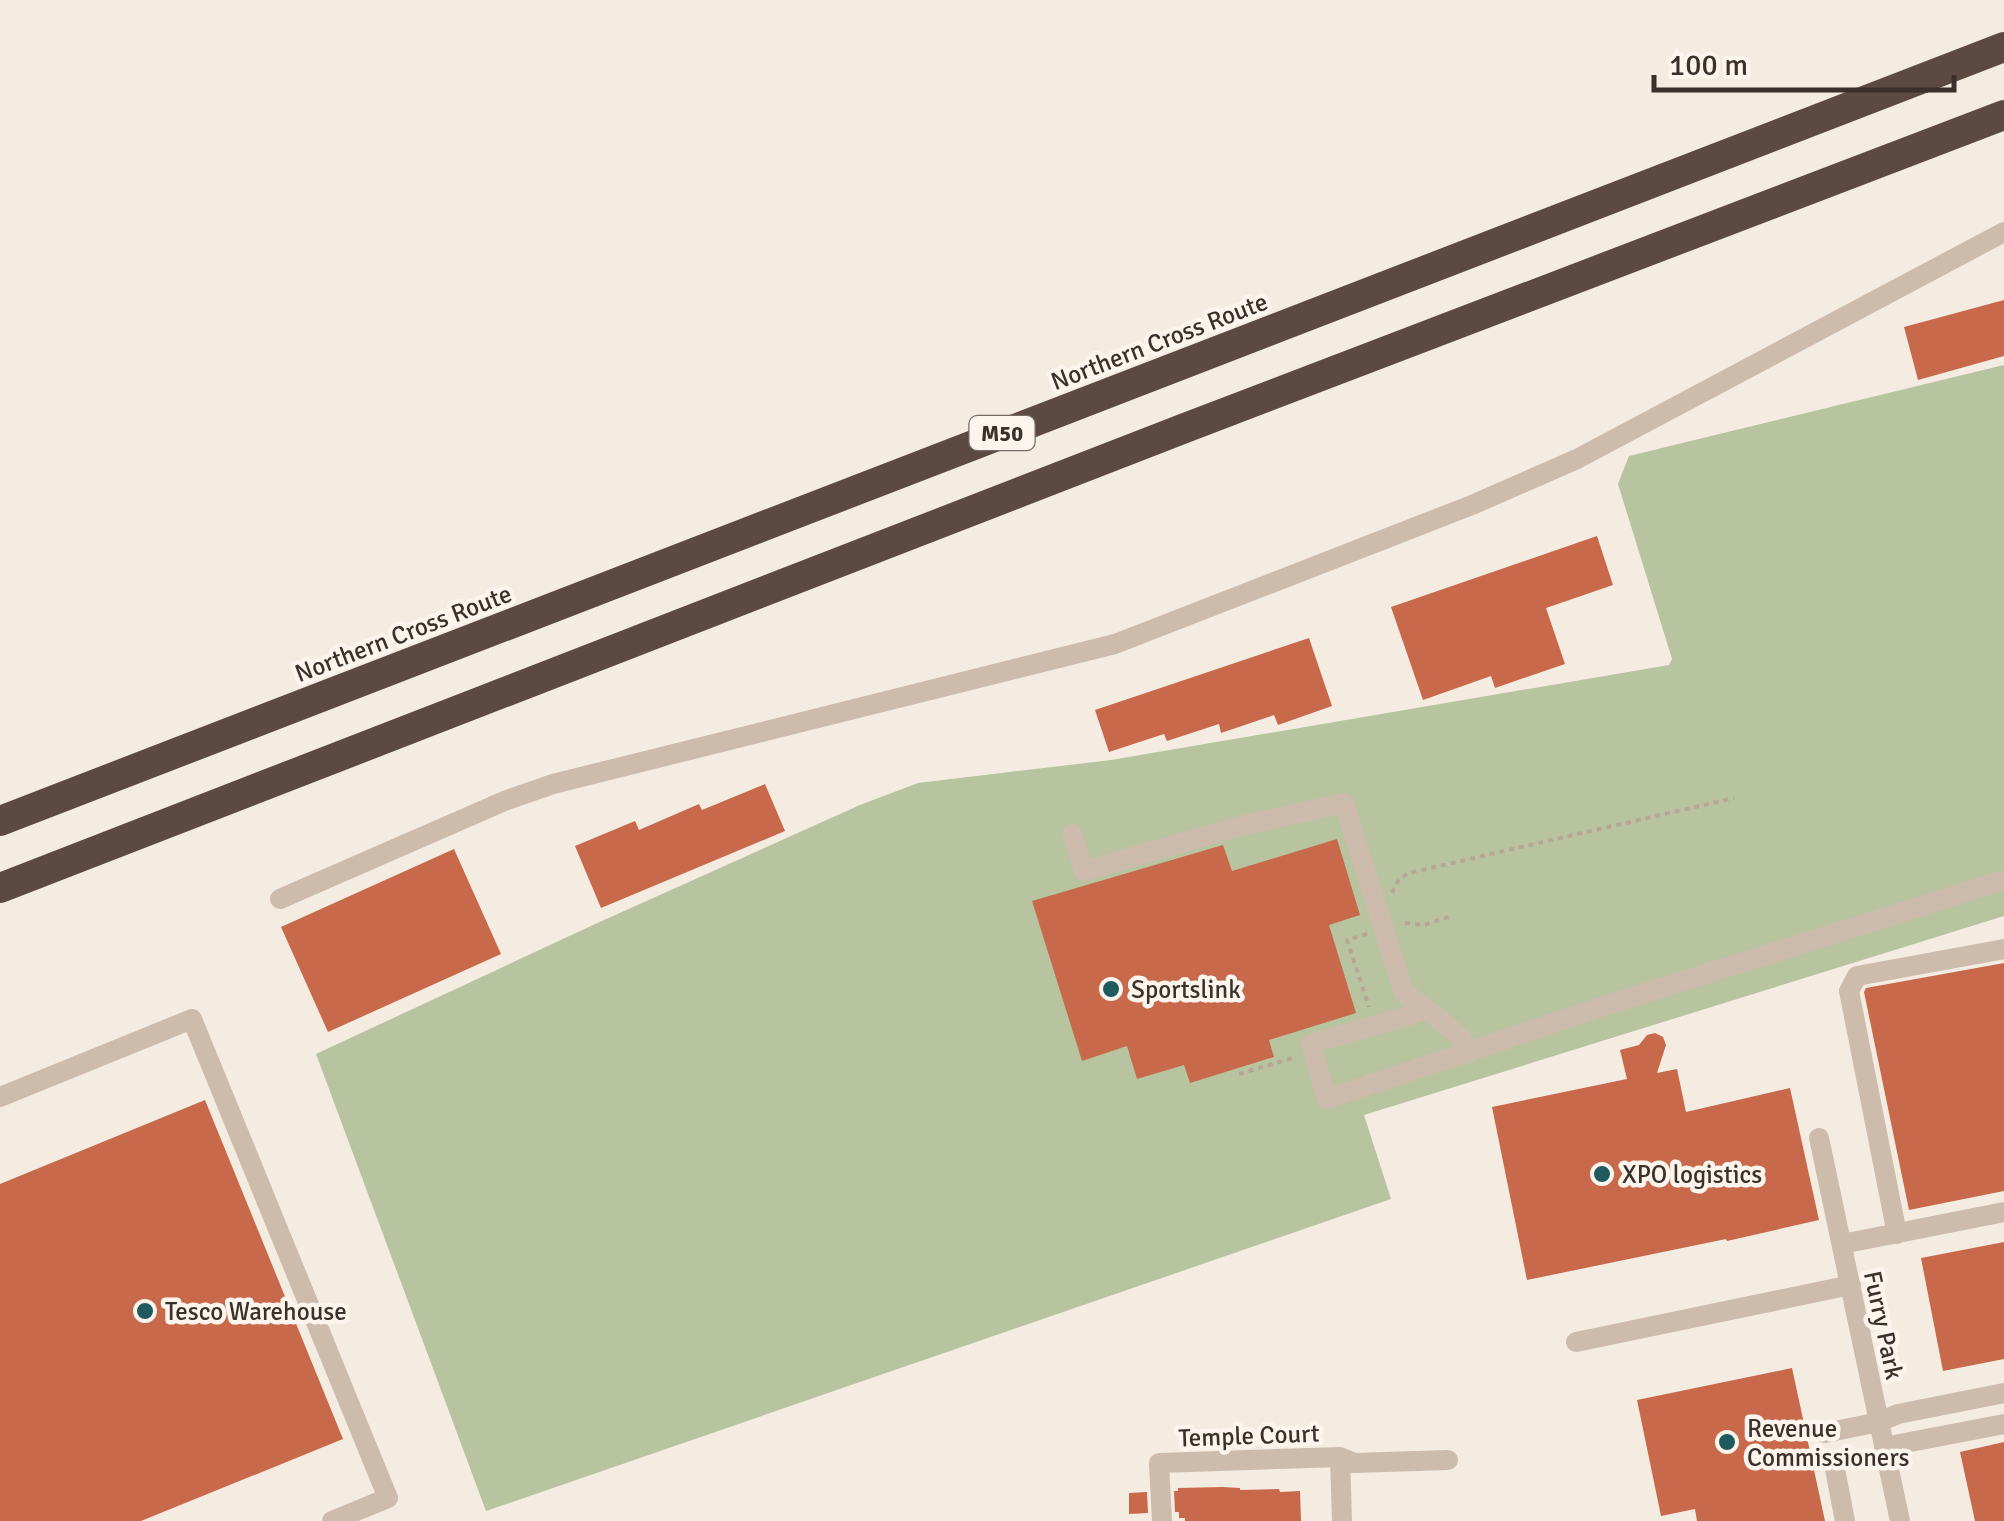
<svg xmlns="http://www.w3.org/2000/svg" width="2004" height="1521" viewBox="0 0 2004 1521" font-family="Signika,sans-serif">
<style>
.green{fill:#b8c4a0}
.building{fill:#c8694b}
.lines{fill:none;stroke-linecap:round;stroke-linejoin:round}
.path{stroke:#b9a596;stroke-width:4;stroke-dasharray:5 5;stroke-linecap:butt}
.minor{stroke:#cdbbac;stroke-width:20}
.highway{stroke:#5c4a42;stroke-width:30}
.poi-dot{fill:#1f5a5e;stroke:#fbf5ee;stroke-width:4}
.labels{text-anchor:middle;stroke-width:9;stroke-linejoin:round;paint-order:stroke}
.shield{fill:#fbf5ee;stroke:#756b66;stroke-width:2.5}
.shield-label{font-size:22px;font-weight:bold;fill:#3b302b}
.street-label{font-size:25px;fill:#3b302b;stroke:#fbf5ee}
.poi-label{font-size:25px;fill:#3b302b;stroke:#fbf5ee;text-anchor:start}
</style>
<rect width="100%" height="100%" fill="#f4ebe1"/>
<path class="green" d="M 2004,365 L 2004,916 L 1364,1115 L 1391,1199 L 486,1511 L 316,1054 L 593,925 L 860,805 L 918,783 L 1111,760 L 1669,665 L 1672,659 L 1618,484 L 1629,456 Z"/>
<path class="building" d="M 2004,300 L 2004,356 L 1918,380 L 1904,327 Z
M 1597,536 L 1613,585 L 1546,608 L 1565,664 L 1495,688 L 1491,676 L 1423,700 L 1391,607 Z
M 1309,638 L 1332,706 L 1278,725 L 1274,715 L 1221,733 L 1219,724 L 1167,741 L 1164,734 L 1109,752 L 1095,710 Z
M 765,784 L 785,831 L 601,908 L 575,846 L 635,821 L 639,830 L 699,804 L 702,810 Z
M 1337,839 L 1360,915 L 1329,925 L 1356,1013 L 1269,1040 L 1274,1057 L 1190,1083 L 1184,1065 L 1137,1079 L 1127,1046 L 1082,1061 L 1032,901 L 1223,845 L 1232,871 Z
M 454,849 L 501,954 L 328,1032 L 281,927 Z
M 2004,963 L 2004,1191 L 1909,1210 L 1864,992 L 1866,988 Z
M 1655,1033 L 1663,1037 L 1666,1045 L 1657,1073 L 1677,1069 L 1686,1112 L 1790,1088 L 1819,1220 L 1727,1241 L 1726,1239 L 1527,1280 L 1492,1107 L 1627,1079 L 1620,1050 L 1639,1045 L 1647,1035 Z
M 205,1100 L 343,1439 L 141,1521 L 0,1521 L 0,1184 Z
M 2004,1242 L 2004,1359 L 1943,1371 L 1921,1258 Z
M 1792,1368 L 1825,1521 L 1697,1521 L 1695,1509 L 1661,1516 L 1637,1400 Z
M 2004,1442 L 2004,1521 L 1975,1521 L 1960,1452 Z
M 1222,1487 L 1240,1488 L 1240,1490 L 1279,1489 L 1280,1492 L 1300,1491 L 1301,1521 L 1185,1521 L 1185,1518 L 1179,1518 L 1179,1512 L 1175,1512 L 1174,1491 L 1178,1491 L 1178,1488 Z
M 1147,1492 L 1148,1513 L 1129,1514 L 1129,1493 Z"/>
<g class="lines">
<path class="path" d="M 1392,893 L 1399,879 L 1409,873 L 1734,798
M 1405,923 L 1424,925 L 1449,917
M 1367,934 L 1347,940 L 1369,1007
M 1239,1074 L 1296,1057"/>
<path class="minor" d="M 1072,834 L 1084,871 L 1240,826 L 1344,803 L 1404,993 L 1423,1006 L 1461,1038 L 1466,1054
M 280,899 L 507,800 L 553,784 L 1115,644 L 1472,505 L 1577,459 L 2004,232
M 1423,1006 L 1417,1013 L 1311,1044 L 1327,1099 L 1607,1005 L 2004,880
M 0,1097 L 192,1019 L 388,1498 L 332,1521
M 1819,1138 L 1900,1521
M 1897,1234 L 1849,991 L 1857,976 L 2004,949
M 1842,1244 L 2004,1212
M 1576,1342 L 1851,1285
M 1825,1433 L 1879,1422 L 1898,1414 L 2004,1393
M 1884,1447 L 2004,1424
M 1340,1457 L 1342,1521
M 1835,1469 L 1845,1521
M 1162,1521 L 1159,1463 L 1340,1457 L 1354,1463 L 1448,1460"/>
<path class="highway" d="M 0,821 L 2004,47
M 0,888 L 1185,428 L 2004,115"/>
</g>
<g class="poi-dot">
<circle cx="1111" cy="989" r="10"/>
<circle cx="1602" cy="1174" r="10"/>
<circle cx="145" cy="1311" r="10"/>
<circle cx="1727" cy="1442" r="10"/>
</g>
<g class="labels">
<rect class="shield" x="969.5" y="416" width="65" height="34" rx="8"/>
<g class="shield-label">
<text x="1002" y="441">M50</text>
</g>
<g class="street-label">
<text transform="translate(1159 341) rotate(-21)" y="9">Northern Cross Route</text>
<text transform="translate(403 633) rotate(-21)" y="9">Northern Cross Route</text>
<text transform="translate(1884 1325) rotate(78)" y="9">Furry Park</text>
<text transform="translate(1249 1435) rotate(-2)" y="9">Temple Court</text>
</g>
<g class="poi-label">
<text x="1131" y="998">Sportslink</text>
<text x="1622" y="1183">XPO logistics</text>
<text x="165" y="1320">Tesco Warehouse</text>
<text x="1747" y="1437">Revenue<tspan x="1747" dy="29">Commissioners</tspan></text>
</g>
</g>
<path d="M1654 75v15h300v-15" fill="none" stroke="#3b302b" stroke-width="5"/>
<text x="1669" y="75" font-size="30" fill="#3b302b" stroke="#fbf5ee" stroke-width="8" paint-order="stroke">100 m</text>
</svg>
